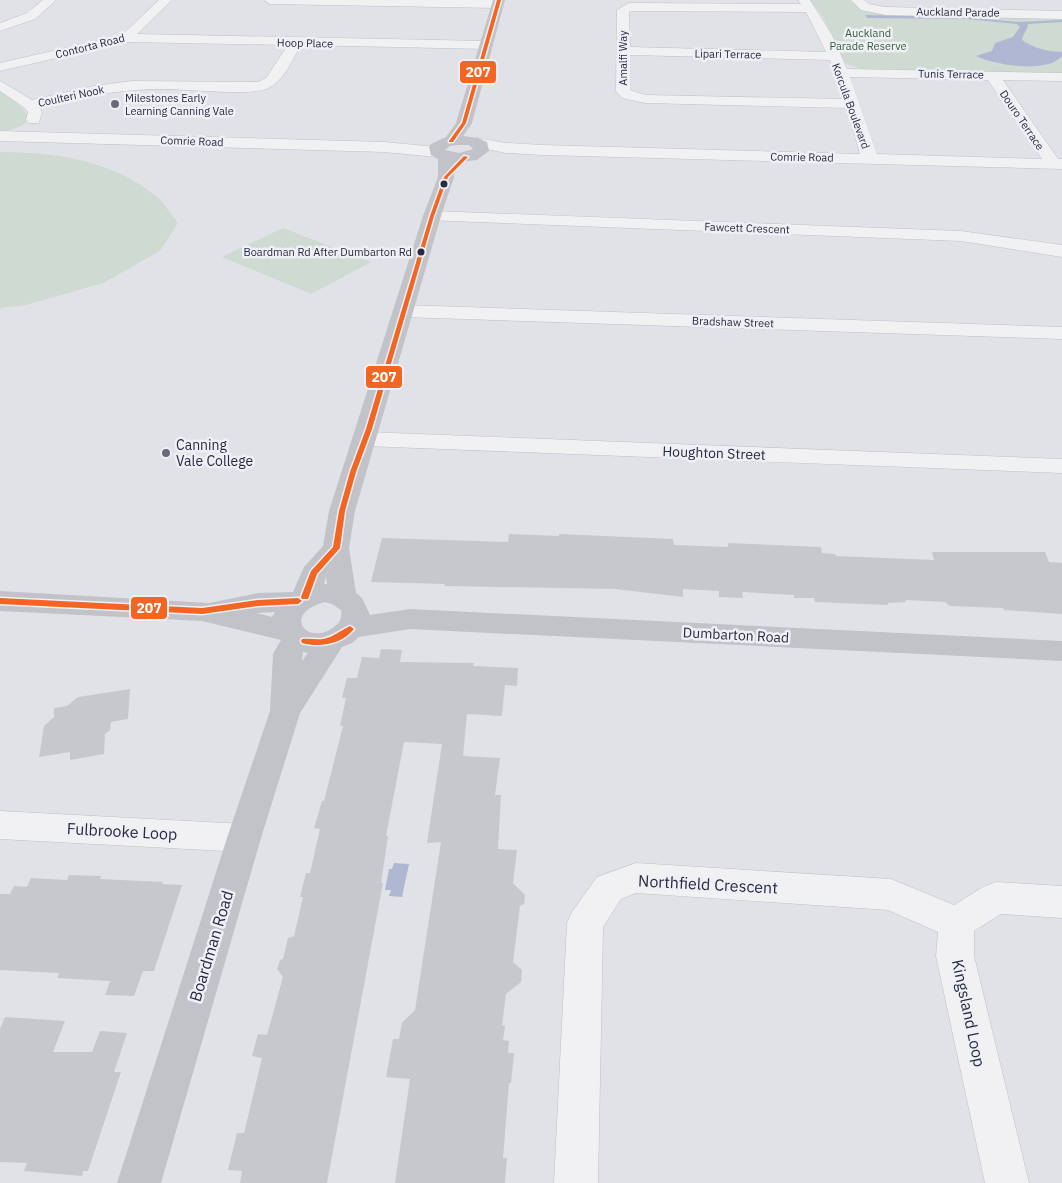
<svg xmlns="http://www.w3.org/2000/svg" width="1062" height="1183" viewBox="0 0 1062 1183" font-family="'IBM Plex Sans',sans-serif">
<style>
.green{fill:#cfdad2}
.water{fill:#afb7d2}
.building{fill:#c7c8ce}
.lines{fill:none;stroke-linecap:round;stroke-linejoin:round}
.street-casing{stroke:#bfc0c5;stroke-width:1}
.street{fill:#f1f1f3;fill-rule:evenodd}
.secondary{fill:#c2c2c9;fill-rule:evenodd}
.bus-1-casing{stroke:#eff0f6;stroke-width:3}
.bus-1{fill:#f26522;fill-rule:evenodd}
.poi-dot{fill:#696a7a;stroke:#eff0f6;stroke-width:2}
.bus-dot{fill:#282a40;stroke:#eff0f6;stroke-width:2}
.labels{text-anchor:middle;stroke-width:5;stroke-linejoin:round;paint-order:stroke}
.far-street-label{font-size:11px;fill:#282a40;stroke:#eff0f6}
.far-park-label{font-size:11px;fill:#355c38;stroke:#eff0f6}
.far-poi-label{font-size:11px;fill:#282a40;stroke:#eff0f6;text-anchor:start}
.far-bus-label{font-size:11px;fill:#282a40;stroke:#eff0f6;text-anchor:end}
.poi-label{font-size:14px;fill:#282a40;stroke:#eff0f6;text-anchor:start}
.street-label{font-size:14px;fill:#282a40;stroke:#eff0f6}
.near-street-label{font-size:16px;fill:#282a40;stroke:#eff0f6}
.line-badge{stroke:#eff0f6;stroke-width:2}
.badge-label{font-size:14px;text-anchor:middle;font-weight:bold;fill:#fff}
</style>
<rect width="100%" height="100%" fill="#e1e2e7"/>
<path class="green" d="M 810,0 L 849,0 L 857,6 L 867,10 L 1062,16 L 1062,73 L 860,69 L 845,63 L 823,17 Z
M 0,90 C 25,108 47,124 0,132 Z
M 0,152 C 53,152 111,160 153,194 C 163,201 170,213 178,223 L 160,251 L 103,283 L 26,305 L 0,308 Z
M 283,228 L 371,262 L 311,294 L 222,257 Z"/>
<path class="water" d="M 865,15 L 962,17 L 1018,22 L 1062,20 L 1062,22 L 1028,24 C 1028,30 1023,33 1022,40 C 1035,49 1047,51 1062,52 L 1062,56 C 1047,74 994,65 976,56 L 992,51 L 995,43 L 1013,37 L 1020,27 L 1017,24 L 967,19 L 867,18 Z
M 394,863 L 409,864 L 402,897 L 389,896 L 391,890 L 385,890 L 389,869 L 392,869 Z"/>
<path class="building" d="M 509,534 L 559,536 L 559,534 L 673,539 L 674,545 L 728,547 L 728,543 L 821,547 L 822,553 L 835,554 L 836,556 L 934,560 L 932,552 L 1045,552 L 1049,562 L 1062,563 L 1062,614 L 1004,610 L 1003,608 L 950,606 L 945,602 L 905,600 L 906,602 L 888,603 L 888,605 L 815,602 L 814,598 L 794,598 L 794,595 L 742,592 L 743,598 L 719,597 L 719,591 L 683,589 L 683,597 L 615,589 L 444,586 L 445,584 L 371,582 L 382,538 L 508,542 Z
M 381,649 L 402,650 L 400,662 L 474,663 L 473,666 L 518,668 L 517,686 L 505,685 L 502,716 L 467,714 L 463,756 L 500,758 L 495,795 L 501,795 L 498,849 L 517,850 L 513,883 L 525,895 L 524,904 L 520,906 L 513,962 L 522,970 L 521,982 L 506,994 L 502,1025 L 505,1026 L 503,1040 L 509,1041 L 508,1053 L 514,1053 L 511,1083 L 509,1083 L 503,1158 L 507,1158 L 505,1183 L 395,1183 L 410,1079 L 386,1077 L 393,1039 L 399,1039 L 402,1023 L 415,1010 L 441,842 L 427,843 L 442,744 L 404,742 L 386,836 L 388,836 L 381,883 L 383,883 L 327,1183 L 240,1183 L 242,1171 L 228,1170 L 237,1133 L 244,1133 L 262,1058 L 252,1056 L 258,1034 L 267,1035 L 283,977 L 277,969 L 280,960 L 283,959 L 288,938 L 294,936 L 303,897 L 300,897 L 306,873 L 310,873 L 320,829 L 314,828 L 322,801 L 324,801 L 343,726 L 340,726 L 346,698 L 342,698 L 347,678 L 357,678 L 362,657 L 379,658 Z
M 130,689 L 128,719 L 111,722 L 110,730 L 105,734 L 104,754 L 70,760 L 70,752 L 39,757 L 44,726 L 54,717 L 54,708 L 67,706 L 78,697 Z
M 69,875 L 101,876 L 100,879 L 163,882 L 162,884 L 182,885 L 154,971 L 143,971 L 134,996 L 105,995 L 110,981 L 57,978 L 59,973 L 0,970 L 0,894 L 10,894 L 14,886 L 27,887 L 31,878 L 67,880 Z
M 5,1017 L 65,1021 L 53,1052 L 92,1052 L 100,1031 L 127,1033 L 114,1072 L 121,1072 L 88,1171 L 83,1171 L 82,1176 L 24,1171 L 27,1163 L 0,1162 L 0,1029 Z"/>
<g class="lines">
<defs>
<path id="street" d="M 43,0 L 56,0 L 35,19 L 0,31 L 0,23 L 27,13 Z
M 159,0 L 172,0 L 137,34 L 485,41 L 492,45 L 485,49 L 301,45 C 292,60 283,83 266,89 C 247,96 187,89 163,89 C 120,89 80,97 39,107 L 42,112 L 39,123 L 29,123 L 26,120 L 28,112 L 25,108 L 0,91 L 0,81 L 32,100 L 94,86 L 132,81 L 258,82 L 266,78 L 288,45 L 126,42 L 0,71 L 0,63 L 122,35 Z
M 264,0 L 497,0 L 503,4 L 497,8 L 270,4 Z
M 798,0 L 810,0 L 832,35 L 847,69 L 1062,73 L 1062,81 L 1003,80 L 1058,159 L 1062,159 L 1062,169 L 543,155 L 506,153 L 471,146 L 469,143 L 471,140 L 477,138 L 506,143 L 543,145 L 860,154 L 847,108 L 645,103 L 622,98 L 616,91 L 617,10 L 629,3 L 801,4 ZM 631,11 L 806,12 L 826,52 L 630,47 L 629,12 ZM 630,55 L 830,60 L 844,99 L 645,95 L 630,90 ZM 850,77 L 988,80 L 1042,159 L 877,154 Z
M 851,0 L 864,0 L 869,4 L 885,7 L 1062,11 L 1062,19 L 885,15 L 861,10 Z
M 0,131 L 384,142 L 437,147 L 443,149 L 445,152 L 443,155 L 437,157 L 384,152 L 0,141 Z
M 432,211 L 961,231 L 1062,245 L 1062,257 L 961,241 L 426,220 L 423,216 L 426,212 Z
M 403,305 L 1062,327 L 1062,339 L 403,317 L 396,315 L 393,311 L 396,307 Z
M 365,432 L 1062,459 L 1062,473 L 365,446 L 357,444 L 353,439 L 357,434 Z
M 0,811 L 244,824 L 256,828 L 261,838 L 256,848 L 244,852 L 0,839 Z
M 636,863 L 891,879 L 954,905 L 983,887 L 996,882 L 1062,886 L 1062,918 L 1001,914 L 974,931 L 974,956 L 1029,1183 L 985,1183 L 936,956 L 938,932 L 888,910 L 636,893 L 621,899 L 603,927 L 598,1183 L 554,1183 L 567,923 L 572,912 L 597,877 Z"/>
</defs>
<use href="#street" class="street-casing"/>
<use href="#street" class="street"/>
<path class="secondary" d="M 493,0 L 505,0 L 472,123 L 463,136 L 478,138 L 487,142 L 489,151 L 477,160 L 454,163 L 454,177 L 441,216 L 355,511 L 349,548 L 356,593 L 362,598 L 370,615 L 410,609 L 1062,641 L 1062,661 L 410,629 L 359,637 L 352,643 L 342,647 L 300,713 L 261,838 L 161,1183 L 117,1183 L 227,838 L 270,711 L 273,654 L 281,640 L 202,621 L 0,611 L 0,591 L 209,603 L 258,593 L 293,592 L 304,567 L 323,546 L 329,511 L 423,216 L 438,177 L 438,159 L 431,155 L 429,147 L 431,144 L 446,137 L 456,123 ZM 458,145 L 469,145 L 473,149 L 459,153 L 445,150 L 450,146 ZM 326,576 L 327,584 L 324,584 ZM 325,602 L 332,604 L 341,610 C 342,617 341,622 334,627 C 308,647 280,614 325,602 ZM 275,612 L 272,617 L 256,613 L 258,613 ZM 303,652 L 308,653 L 302,661 Z"/>
<defs>
<path id="bus-1" d="M 497,0 L 501,0 L 466,123 L 453,142 L 449,142 L 449,141 L 462,123 Z
M 464,156 L 468,157 L 448,177 L 434,216 L 372,429 L 356,472 L 345,511 L 340,548 L 317,574 L 308,599 L 302,599 L 301,597 L 311,571 L 333,547 L 339,511 L 350,472 L 366,429 L 430,216 L 444,177 Z
M 0,598 L 202,608 L 258,600 L 298,598 L 302,601 L 298,604 L 258,606 L 202,614 L 0,604 Z
M 350,626 L 354,629 C 342,644 320,648 302,643 L 301,641 L 302,639 C 309,638 316,640 323,639 C 334,637 341,630 350,626 Z"/>
</defs>
<use href="#bus-1" class="bus-1-casing"/>
<use href="#bus-1" class="bus-1"/>
</g>
<g class="poi-dot">
<circle cx="115" cy="104" r="5"/>
<circle cx="166" cy="453" r="5"/>
</g>
<g class="bus-dot">
<circle cx="444" cy="184" r="4.5"/>
<circle cx="421" cy="252" r="4.5"/>
</g>
<g class="labels">
<g class="far-street-label">
<text transform="translate(958 12) rotate(1)" y="4">Auckland Parade</text>
<text transform="translate(305 43) rotate(1)" y="4">Hoop Place</text>
<text transform="translate(90 46) rotate(-14)" y="4">Contorta Road</text>
<text transform="translate(728 54) rotate(1)" y="4">Lipari Terrace</text>
<text transform="translate(623 58) rotate(-90)" y="4">Amalfi Way</text>
<text transform="translate(951 74) rotate(1)" y="4">Tunis Terrace</text>
<text transform="translate(71 96) rotate(-12)" y="4">Coulteri Nook</text>
<text transform="translate(851 106) rotate(70)" y="4">Korcula Boulevard</text>
<text transform="translate(1022 120) rotate(56)" y="4">Douro Terrace</text>
<text transform="translate(192 141) rotate(2)" y="4">Comrie Road</text>
<text transform="translate(802 157) rotate(1)" y="4">Comrie Road</text>
<text transform="translate(747 228) rotate(2)" y="4">Fawcett Crescent</text>
<text transform="translate(733 322) rotate(2)" y="4">Bradshaw Street</text>
</g>
<g class="far-park-label">
<text x="868" y="37">Auckland<tspan x="868" dy="13">Parade Reserve</tspan></text>
</g>
<g class="far-poi-label">
<text x="125" y="102">Milestones Early<tspan x="125" dy="13">Learning Canning Vale</tspan></text>
</g>
<g class="far-bus-label">
<text x="412" y="256">Boardman Rd After Dumbarton Rd</text>
</g>
<g class="poi-label">
<text x="176" y="450">Canning<tspan x="176" dy="16">Vale College</tspan></text>
</g>
<g class="street-label">
<text transform="translate(714 453) rotate(2)" y="5">Houghton Street</text>
<text transform="translate(736 635) rotate(3)" y="5">Dumbarton Road</text>
</g>
<g class="near-street-label">
<text transform="translate(122 831) rotate(3)" y="6">Fulbrooke Loop</text>
<text transform="translate(708 884) rotate(3)" y="6">Northfield Crescent</text>
<text transform="translate(211 946) rotate(-73)" y="6">Boardman Road</text>
<text transform="translate(969 1013) rotate(78)" y="6">Kingsland Loop</text>
</g>
</g>
<g class="line-badge">
<rect x="459" y="60" width="38" height="24" rx="5" fill="#f26522"/>
<rect x="365" y="365" width="38" height="24" rx="5" fill="#f26522"/>
<rect x="130" y="596" width="38" height="24" rx="5" fill="#f26522"/>
</g>
<g class="badge-label">
<text x="478" y="77">207</text>
<text x="384" y="382">207</text>
<text x="149" y="613">207</text>
</g>
</svg>
